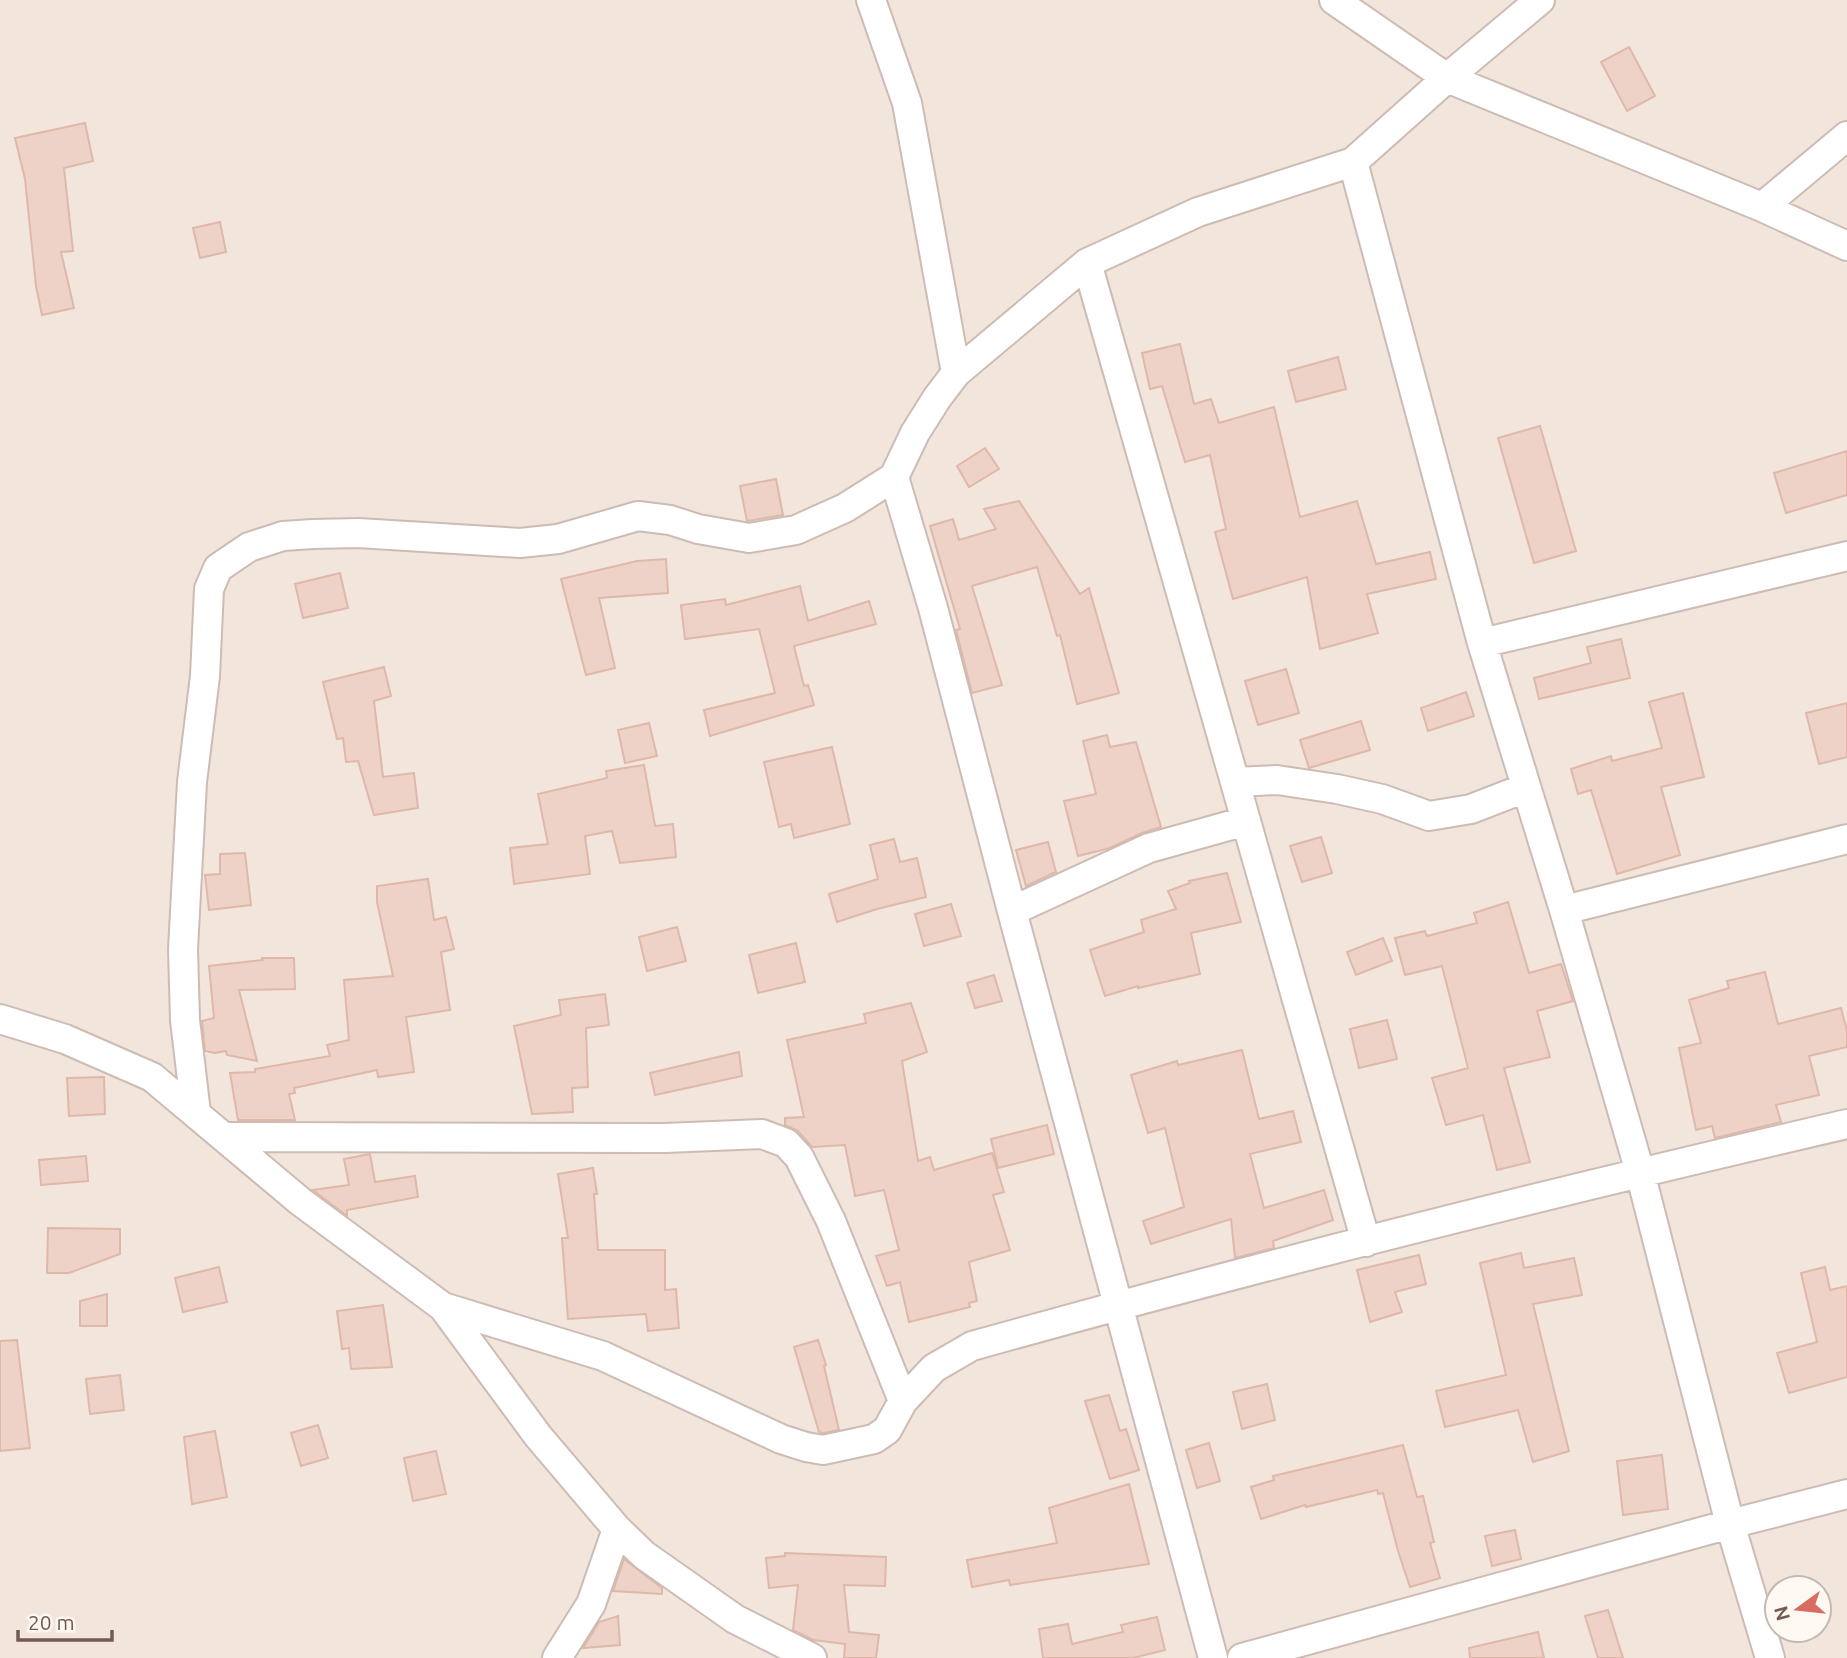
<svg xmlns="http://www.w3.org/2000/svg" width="1847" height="1658" viewBox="0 0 1847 1658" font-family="Ubuntu,sans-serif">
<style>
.residential{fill:#f2e5dc;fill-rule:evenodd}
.building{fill:#eed2c7;stroke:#dfb8a9;stroke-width:2}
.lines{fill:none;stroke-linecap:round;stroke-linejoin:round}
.street-casing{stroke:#cdbcb3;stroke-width:32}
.street{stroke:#fff;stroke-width:28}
</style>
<rect width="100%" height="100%" fill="#fbf4ed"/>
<path class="residential" d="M 0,0 L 1847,0 L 1847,1658 L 0,1658 ZM 1777,1588 L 1819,1588 L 1819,1630 L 1777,1630 Z"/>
<path class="building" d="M 1629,47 L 1655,96 L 1627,111 L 1601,62 Z
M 85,123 L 93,161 L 64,168 L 73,251 L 61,252 L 74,308 L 42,315 L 36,286 L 25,179 L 15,138 Z
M 220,222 L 226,252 L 200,258 L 193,228 Z
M 1180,344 L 1194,404 L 1211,399 L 1219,423 L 1274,407 L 1300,517 L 1357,501 L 1376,564 L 1430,552 L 1436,579 L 1367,594 L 1378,633 L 1320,649 L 1307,577 L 1233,599 L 1215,532 L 1226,529 L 1210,455 L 1185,462 L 1162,386 L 1150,389 L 1142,353 Z
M 1338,357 L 1346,389 L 1296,402 L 1288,371 Z
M 1540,426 L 1576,551 L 1534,563 L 1498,438 Z
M 985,448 L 999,469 L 969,487 L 957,466 Z
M 1847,451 L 1847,495 L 1786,513 L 1774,473 Z
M 776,479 L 783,515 L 747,521 L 740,486 Z
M 1019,501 L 1080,594 L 1089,588 L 1119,693 L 1077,704 L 1060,635 L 1057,636 L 1037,567 L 972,586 L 1002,685 L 972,693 L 956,630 L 960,629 L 930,526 L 953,519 L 959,540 L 996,529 L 984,509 Z
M 666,559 L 668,593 L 599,598 L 615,668 L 586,675 L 561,579 L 637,561 Z
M 340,573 L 348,608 L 303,618 L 295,584 Z
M 800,586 L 808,621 L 869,601 L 876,624 L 794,646 L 804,686 L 808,685 L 814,705 L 710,736 L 704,710 L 775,693 L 759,629 L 685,639 L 681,605 L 725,599 L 726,605 Z
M 1621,639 L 1630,678 L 1539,699 L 1534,678 L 1591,663 L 1587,647 Z
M 384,667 L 391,696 L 374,701 L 383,777 L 414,773 L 418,808 L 374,815 L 358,761 L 346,762 L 343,738 L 337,739 L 323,682 Z
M 1286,669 L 1299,713 L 1258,725 L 1245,681 Z
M 1466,692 L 1474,716 L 1428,731 L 1421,708 Z
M 1683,693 L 1704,777 L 1661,787 L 1680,855 L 1617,874 L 1591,790 L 1578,794 L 1571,769 L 1611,756 L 1612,761 L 1662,748 L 1649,702 Z
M 1847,703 L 1847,757 L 1819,764 L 1806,713 Z
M 1361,721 L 1370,750 L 1309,768 L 1300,740 Z
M 649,723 L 657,756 L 625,763 L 618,730 Z
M 1107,735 L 1110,747 L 1136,742 L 1161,827 L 1142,833 L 1110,848 L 1078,856 L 1064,801 L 1096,794 L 1083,741 Z
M 832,747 L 850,824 L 794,838 L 791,824 L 779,827 L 764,762 Z
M 644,765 L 655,826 L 673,824 L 676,857 L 620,863 L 612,831 L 585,836 L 590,874 L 514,884 L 510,848 L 548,844 L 538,794 L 607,778 L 606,771 Z
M 1321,837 L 1332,873 L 1302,882 L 1290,846 Z
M 894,839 L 900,862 L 917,858 L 926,897 L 877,909 L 837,922 L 829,894 L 878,879 L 870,845 Z
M 1048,842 L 1056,872 L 1026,886 L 1016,850 Z
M 245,853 L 251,905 L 209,910 L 205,875 L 220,874 L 220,854 Z
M 1227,873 L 1241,922 L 1191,933 L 1200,974 L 1138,988 L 1138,986 L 1105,996 L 1090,950 L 1144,932 L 1141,920 L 1176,909 L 1168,891 L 1190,883 L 1189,881 Z
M 428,879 L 434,920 L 446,917 L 454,949 L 441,952 L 450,1010 L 406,1017 L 414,1072 L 378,1077 L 377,1070 L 294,1088 L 295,1093 L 289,1094 L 295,1120 L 238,1120 L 230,1073 L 255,1072 L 255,1069 L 330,1056 L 327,1045 L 349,1040 L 344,980 L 393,976 L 377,902 L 377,886 Z
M 1508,902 L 1529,973 L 1561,964 L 1573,1001 L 1537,1011 L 1550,1057 L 1504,1068 L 1530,1162 L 1497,1170 L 1483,1115 L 1446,1125 L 1432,1078 L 1468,1068 L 1442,966 L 1405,975 L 1395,938 L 1425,931 L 1427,936 L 1477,923 L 1474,913 Z
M 951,904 L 961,936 L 924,946 L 915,914 Z
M 677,927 L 686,961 L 647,971 L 639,937 Z
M 1383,938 L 1392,961 L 1356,975 L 1347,952 Z
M 796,943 L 805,982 L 758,993 L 749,955 Z
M 262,958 L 294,958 L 295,989 L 239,990 L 257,1061 L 227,1055 L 226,1051 L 215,1053 L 205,1051 L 202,1021 L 214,1018 L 209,966 L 263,960 Z
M 1765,972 L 1778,1024 L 1841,1008 L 1847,1031 L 1847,1047 L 1809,1056 L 1819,1095 L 1776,1105 L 1781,1122 L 1715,1138 L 1712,1126 L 1696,1130 L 1679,1048 L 1701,1043 L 1689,1000 L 1729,988 L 1727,981 Z
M 994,975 L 1002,1001 L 975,1008 L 967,983 Z
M 605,994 L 609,1025 L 586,1028 L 588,1087 L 572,1088 L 573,1112 L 532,1114 L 514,1026 L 561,1015 L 559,1000 Z
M 911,1003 L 927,1052 L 902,1061 L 918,1161 L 930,1157 L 934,1170 L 992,1153 L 1004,1192 L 993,1195 L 1010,1250 L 969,1262 L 977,1301 L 969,1303 L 970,1307 L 909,1322 L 900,1282 L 887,1286 L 876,1256 L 899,1250 L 884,1190 L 855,1196 L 845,1145 L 812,1147 L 798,1131 L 785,1125 L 785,1118 L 804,1117 L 787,1040 L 866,1023 L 864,1014 Z
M 1387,1020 L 1397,1059 L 1359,1068 L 1350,1029 Z
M 1242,1050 L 1259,1119 L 1293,1111 L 1301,1142 L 1250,1154 L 1264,1208 L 1324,1190 L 1333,1220 L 1273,1241 L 1274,1248 L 1235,1258 L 1231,1219 L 1151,1244 L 1143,1221 L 1184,1207 L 1165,1128 L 1148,1133 L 1131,1075 L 1177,1061 L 1178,1065 Z
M 739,1052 L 742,1076 L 655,1095 L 650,1073 Z
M 104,1077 L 105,1114 L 69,1116 L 67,1078 Z
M 1047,1125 L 1054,1154 L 998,1168 L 991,1139 Z
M 370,1154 L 375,1182 L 415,1176 L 418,1197 L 347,1210 L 347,1216 L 313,1190 L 349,1185 L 344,1159 Z
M 86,1156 L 88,1181 L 41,1185 L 39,1160 Z
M 593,1168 L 597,1194 L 594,1194 L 598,1250 L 665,1250 L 665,1290 L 676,1289 L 679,1328 L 648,1331 L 646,1314 L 568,1319 L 562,1238 L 568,1238 L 558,1174 Z
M 48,1228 L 120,1229 L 120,1254 L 69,1273 L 47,1273 Z
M 1521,1253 L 1524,1268 L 1574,1258 L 1582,1295 L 1533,1304 L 1569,1451 L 1533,1462 L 1518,1410 L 1445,1427 L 1436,1391 L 1506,1375 L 1480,1263 Z
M 1419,1255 L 1426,1284 L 1395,1292 L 1402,1312 L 1370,1322 L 1357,1270 Z
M 219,1267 L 227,1302 L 183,1312 L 175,1278 Z
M 1825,1267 L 1830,1290 L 1847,1286 L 1847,1377 L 1789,1393 L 1777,1353 L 1817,1342 L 1801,1273 Z
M 107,1294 L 107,1326 L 80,1326 L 80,1301 Z
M 383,1305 L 392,1367 L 351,1369 L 349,1348 L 342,1349 L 337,1311 Z
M 17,1340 L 30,1448 L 0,1451 L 0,1341 Z
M 818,1340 L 826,1365 L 824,1366 L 839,1430 L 823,1433 L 819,1432 L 794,1347 Z
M 120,1375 L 124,1410 L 90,1414 L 86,1379 Z
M 1267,1384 L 1275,1420 L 1242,1429 L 1233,1392 Z
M 1109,1395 L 1120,1431 L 1126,1429 L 1139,1470 L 1110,1479 L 1085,1401 Z
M 318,1425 L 328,1458 L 301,1466 L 291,1433 Z
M 215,1431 L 227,1497 L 192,1504 L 184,1437 Z
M 1209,1443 L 1220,1481 L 1197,1488 L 1186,1450 Z
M 1403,1445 L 1417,1497 L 1423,1496 L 1434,1542 L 1430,1543 L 1440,1578 L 1410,1587 L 1398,1551 L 1383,1493 L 1378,1494 L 1377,1490 L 1306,1507 L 1305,1505 L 1261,1519 L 1251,1487 L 1274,1480 L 1273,1476 Z
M 436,1451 L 446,1494 L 413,1501 L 404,1458 Z
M 1662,1455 L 1668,1509 L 1623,1515 L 1617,1461 Z
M 1129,1484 L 1149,1564 L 1010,1585 L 1009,1580 L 972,1587 L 967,1560 L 1057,1543 L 1049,1508 Z
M 1515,1530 L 1521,1559 L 1492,1566 L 1485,1536 Z
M 785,1553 L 886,1557 L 885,1586 L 844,1585 L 849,1632 L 879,1635 L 876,1658 L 844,1658 L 845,1644 L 813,1640 L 793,1630 L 798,1585 L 769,1588 L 766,1558 L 785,1556 Z
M 624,1559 L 662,1588 L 662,1594 L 613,1591 Z
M 1608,1610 L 1623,1658 L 1598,1658 L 1585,1616 Z
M 618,1616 L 620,1645 L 583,1648 L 599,1622 Z
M 1157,1617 L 1165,1650 L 1133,1658 L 1043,1658 L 1039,1629 L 1068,1624 L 1072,1644 L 1123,1632 L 1121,1625 Z
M 1538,1632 L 1544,1658 L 1470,1658 L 1469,1648 Z"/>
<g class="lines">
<defs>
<path id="street" d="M 871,0 L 907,103 L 956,373
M 1334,0 L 1447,78 L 1762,207 L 1847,246
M 1353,162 L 1482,643 L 1564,910 L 1640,1172 L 1730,1524 L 1770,1658
M 1762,207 L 1847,136
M 1087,263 L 1366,1242
M 1482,643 L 1847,556
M 1235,782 L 1277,780 L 1337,789 L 1382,799 L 1429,816 L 1471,809 L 1525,788
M 1564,910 L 1847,839
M 1012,911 L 1149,848 L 1246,821
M 0,1019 L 65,1039 L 152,1077 L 301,1202 L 443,1307 L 538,1436 L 617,1529 L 644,1555 L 735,1619 L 812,1658
M 196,1113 L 185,1020 L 183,949 L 192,782 L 205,676 L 209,589 L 218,568 L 249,547 L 283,536 L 313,534 L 358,533 L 520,543 L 558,539 L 638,516 L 670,520 L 698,529 L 749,538 L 796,530 L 845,508 L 894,477
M 224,1137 L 665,1138 L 762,1134 L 786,1143 L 799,1157 L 831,1221 L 903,1401
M 443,1307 L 603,1356 L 781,1439 L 806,1447 L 823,1450 L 874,1439 L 887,1430 L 903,1401 L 934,1368 L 972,1346 C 1262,1265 1554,1192 1847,1124
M 557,1658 L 591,1604 L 617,1529
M 1213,1658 L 1012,911 L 933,608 L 894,477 L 915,433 L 937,398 L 956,373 L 1087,263 L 1198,212 L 1353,162 L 1447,78 L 1540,0
M 1242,1658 L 1730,1524 L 1847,1494"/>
</defs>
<use href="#street" class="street-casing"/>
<use href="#street" class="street"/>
</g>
<g transform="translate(1798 1609) rotate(255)"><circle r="33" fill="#fef8f3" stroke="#c7b9b2" stroke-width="2"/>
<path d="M0-5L12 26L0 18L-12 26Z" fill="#d76d60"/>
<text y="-10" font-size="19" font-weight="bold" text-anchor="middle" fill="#755a51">N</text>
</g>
<path d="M18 1630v10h94v-10" fill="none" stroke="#755a51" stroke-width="3.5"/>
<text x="28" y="1630" font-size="21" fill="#755a51" stroke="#fef8f3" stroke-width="5" paint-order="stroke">20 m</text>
</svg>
